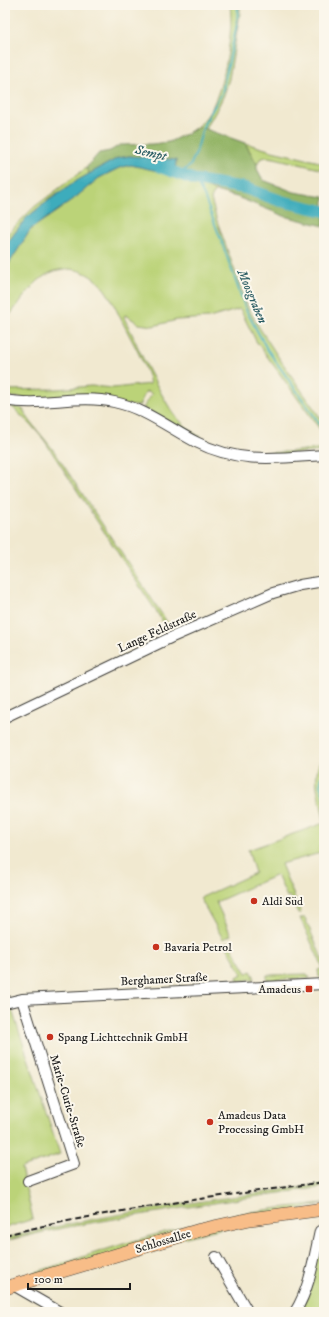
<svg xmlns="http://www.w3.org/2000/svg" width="329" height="1317" viewBox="0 0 329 1317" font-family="'IM FELL DW Pica',serif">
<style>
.green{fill:#bbd378;stroke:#6c784a}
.forest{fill:#94b568;stroke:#586842}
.water{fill:#3eacbc;stroke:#2d646c}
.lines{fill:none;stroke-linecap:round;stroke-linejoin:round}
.stream{stroke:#3eacbc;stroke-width:2}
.river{stroke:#3eacbc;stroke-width:12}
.minor-casing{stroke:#3c3b37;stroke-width:12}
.major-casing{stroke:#3c3b37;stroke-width:14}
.minor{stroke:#fff;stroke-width:10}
.major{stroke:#f8bd88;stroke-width:13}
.rail{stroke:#1c1c1c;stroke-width:2;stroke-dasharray:6 3;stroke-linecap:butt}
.poi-dot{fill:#c8321e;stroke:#fbf7ec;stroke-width:1.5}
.labels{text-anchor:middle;stroke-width:4;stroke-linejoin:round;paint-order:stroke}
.street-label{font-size:12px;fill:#1c1c1c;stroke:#fbf7ec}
.poi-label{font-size:12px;fill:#1c1c1c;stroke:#fbf7ec;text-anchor:start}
.water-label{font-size:13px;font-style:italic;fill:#2b5d64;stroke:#fbf7ec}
</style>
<rect width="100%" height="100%" fill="#fbf7ec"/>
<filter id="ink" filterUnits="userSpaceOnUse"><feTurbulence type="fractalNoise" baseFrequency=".025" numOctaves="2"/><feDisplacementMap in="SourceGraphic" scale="8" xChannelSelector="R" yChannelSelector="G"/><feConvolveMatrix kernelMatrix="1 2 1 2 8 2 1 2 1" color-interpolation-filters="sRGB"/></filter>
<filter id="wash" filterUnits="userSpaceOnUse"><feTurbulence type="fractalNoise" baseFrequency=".012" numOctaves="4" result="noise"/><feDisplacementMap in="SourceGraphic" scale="16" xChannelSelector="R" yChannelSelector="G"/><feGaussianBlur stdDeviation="0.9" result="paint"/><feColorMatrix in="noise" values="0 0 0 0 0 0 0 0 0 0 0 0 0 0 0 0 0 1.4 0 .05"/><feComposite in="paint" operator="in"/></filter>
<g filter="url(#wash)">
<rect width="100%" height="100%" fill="#f1e9d0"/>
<path class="green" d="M 230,5 L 240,5 L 240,13 L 229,79 L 224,95 L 214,115 L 206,126 L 207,130 L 200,127 L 188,133 C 193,129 199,126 203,121 C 223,100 234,33 230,5 Z
M 245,143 L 272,151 L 324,163 L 324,170 L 274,158 L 266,157 L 260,159 L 257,164 Z
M 131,165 L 175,174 L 175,173 L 215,191 L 211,199 L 217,221 L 248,308 L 257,324 L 277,355 L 324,423 L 324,435 L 256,341 L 240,309 L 209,318 L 177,320 L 153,326 L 139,324 L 126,315 L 124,316 C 126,323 130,329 133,336 C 139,350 146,365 154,380 C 160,391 166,403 174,414 C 213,462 269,454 324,448 L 324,451 L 276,455 L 220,449 L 143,408 L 152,394 L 146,391 L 139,406 L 28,399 L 5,396 L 5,390 L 57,389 L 91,386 L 113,388 L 150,384 C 148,369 131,339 124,325 C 117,312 111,296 101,285 C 83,266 58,263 38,281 C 26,292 16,308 5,321 L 5,270 L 31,229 L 70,202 L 99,178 L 119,168 Z
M 86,168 L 89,174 C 69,185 41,203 26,219 C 18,227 12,237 5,246 L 5,237 L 10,231 L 34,207 Z
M 10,405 L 23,409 C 30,424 44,437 54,451 L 167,622 C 175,629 181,628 191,625 C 181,629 173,634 165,625 L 44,440 L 31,425 Z
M 324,751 L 324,852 L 281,864 L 301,913 L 298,914 L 290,896 L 287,897 L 277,875 L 216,902 L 231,935 L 223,939 L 200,898 L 255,873 L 248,850 L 324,823 C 323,806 314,790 317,772 C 318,765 322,757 324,751 Z
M 300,918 L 305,918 L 324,963 L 324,977 L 319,977 L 318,970 L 323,968 Z
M 228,941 L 247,973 L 251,971 L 254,976 L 254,979 L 238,981 L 237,977 L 242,974 L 225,943 Z
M 307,974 L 310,978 L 267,980 L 267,975 Z
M 12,1010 L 60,1154 L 21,1168 L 33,1219 L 5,1228 L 5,1011 Z
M 324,1184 L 324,1187 C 268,1194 213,1203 158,1212 C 107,1220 55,1228 5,1241 L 5,1238 C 110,1213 217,1199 324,1184 Z
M 324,1203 L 5,1282 C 81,1258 158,1230 236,1215 C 265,1209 295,1206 324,1203 Z
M 324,1230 L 324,1312 L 299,1312 Z"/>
<path class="forest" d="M 200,127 L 245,143 L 257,164 L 257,169 L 263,180 L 294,192 L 324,197 L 324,226 L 284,216 L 237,197 L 215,191 L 175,173 L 176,160 L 129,156 L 118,158 L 89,174 L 86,168 L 99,153 L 110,151 L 120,145 L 152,144 L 169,142 Z"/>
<path class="water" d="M 129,156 L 176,160 L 175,175 L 131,165 L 119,168 L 99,178 L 70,202 L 31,229 L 5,270 L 5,246 L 26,218 L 48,201 L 78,180 L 118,158 Z"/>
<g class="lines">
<path class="stream" d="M 179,174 L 190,166 L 196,153 L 204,124 L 222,93 L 237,24 L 238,5
M 195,180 L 204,196 L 221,240 L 246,310 L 267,349 L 324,430
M 324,770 L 320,785 L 324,796"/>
<path class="river" d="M 160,167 L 195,180 L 245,188 L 281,201 L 324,211"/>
</g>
</g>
<g filter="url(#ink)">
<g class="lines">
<defs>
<path id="minor" d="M 5,400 C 41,407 78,394 114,402 C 144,408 169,428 196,442 C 239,464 278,458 324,455
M 5,717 L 170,638 L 273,593 L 300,585 L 324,581
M 22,999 L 74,1164 L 28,1181
M 5,1003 L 22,999 L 324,984
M 216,1257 L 248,1312
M 13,1285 L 60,1312
M 295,1312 C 310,1288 314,1258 320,1231"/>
<path id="major" d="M 5,1288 L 200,1230 L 250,1219 L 324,1209"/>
</defs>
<use href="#minor" class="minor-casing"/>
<use href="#major" class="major-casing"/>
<use href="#minor" class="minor"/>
<use href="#major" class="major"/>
<path class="rail" d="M 5,1235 C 110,1209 217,1197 324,1182"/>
</g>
</g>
<g class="poi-dot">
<circle cx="254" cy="901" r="4"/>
<circle cx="156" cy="947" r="4"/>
<rect x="305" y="985" width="8" height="8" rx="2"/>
<circle cx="50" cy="1037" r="4"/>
<circle cx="210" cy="1122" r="4"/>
</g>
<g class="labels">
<g class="street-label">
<text transform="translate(157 631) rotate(-25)" y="4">Lange Feldstraße</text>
<text transform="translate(164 979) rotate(-3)" y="4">Berghamer Straße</text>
<text transform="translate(68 1101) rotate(73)" y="4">Marie-Curie-Straße</text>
<text transform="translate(163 1241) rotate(-17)" y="4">Schlossallee</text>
</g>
<g class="poi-label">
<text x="262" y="905">Aldi Süd</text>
<text x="164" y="951">Bavaria Petrol</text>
<text x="301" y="993" text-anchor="end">Amadeus</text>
<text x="58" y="1041">Spang Lichttechnik GmbH</text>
<text x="218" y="1119">Amadeus Data<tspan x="218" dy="14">Processing GmbH</tspan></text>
</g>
<g class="water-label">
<text transform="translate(151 152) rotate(13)" y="5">Sempt</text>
<text transform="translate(253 296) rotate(67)" y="5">Moosgraben</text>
</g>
</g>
<rect width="329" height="1317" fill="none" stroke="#fbf7ec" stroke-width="20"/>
<path d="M28 1283v6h102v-6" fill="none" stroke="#1c1c1c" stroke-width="2"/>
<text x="34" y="1283" font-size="12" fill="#1c1c1c" stroke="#fbf7ec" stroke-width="3" paint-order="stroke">100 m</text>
</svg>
